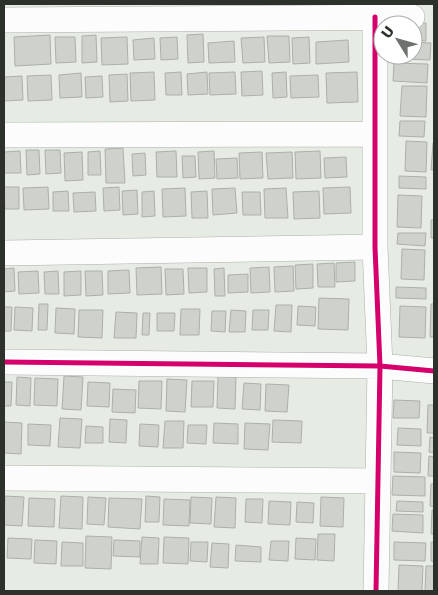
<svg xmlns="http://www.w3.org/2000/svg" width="438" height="595" viewBox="0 0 438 595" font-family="'DejaVu Sans',sans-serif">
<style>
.building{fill:#cfd2cc;stroke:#acb0a9}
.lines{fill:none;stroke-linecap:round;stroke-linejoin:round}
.minor-casing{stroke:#abb0aa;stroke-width:26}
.minor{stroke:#fbfcfb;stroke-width:25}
.cycleway-casing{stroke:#fff;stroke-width:8}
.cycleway{stroke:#d6006c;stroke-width:5}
</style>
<rect width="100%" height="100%" fill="#e6ece4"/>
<path class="building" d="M 388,22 L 426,23 L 426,41 L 413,40 L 413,25 Z
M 203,34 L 204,62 L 188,63 L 187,35 Z
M 50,35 L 51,64 L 15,66 L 14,37 Z
M 96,35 L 97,62 L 82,63 L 82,36 Z
M 267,36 L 289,36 L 290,62 L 269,63 Z
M 55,37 L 75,37 L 76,62 L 56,63 Z
M 127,37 L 128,64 L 102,65 L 101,38 Z
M 177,37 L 178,59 L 161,60 L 160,38 Z
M 264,37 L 265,62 L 243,63 L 241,38 Z
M 309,37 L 310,63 L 293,64 L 292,38 Z
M 154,38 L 155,59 L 134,60 L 133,40 Z
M 348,40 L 349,62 L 316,64 L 316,42 Z
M 234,41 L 235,62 L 209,63 L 208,43 Z
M 413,42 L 431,43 L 430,60 L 404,59 L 404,55 L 413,55 Z
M 394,63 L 428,64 L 427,83 L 393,81 Z
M 262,71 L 263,95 L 242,96 L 241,72 Z
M 154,72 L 155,100 L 131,101 L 130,73 Z
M 181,72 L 182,95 L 166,95 L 165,73 Z
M 207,72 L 208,94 L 188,95 L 187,74 Z
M 235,72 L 236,94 L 210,95 L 209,73 Z
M 286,72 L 287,97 L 273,98 L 272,73 Z
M 357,72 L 358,102 L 327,103 L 326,73 Z
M 81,73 L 82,97 L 60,98 L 59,75 Z
M 127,74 L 128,101 L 110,102 L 109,75 Z
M 51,75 L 52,100 L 28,101 L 27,76 Z
M 318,75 L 319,97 L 291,98 L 290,76 Z
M 22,76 L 23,100 L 4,101 L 4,77 Z
M 102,76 L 103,97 L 86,98 L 85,77 Z
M 402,86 L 427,86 L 426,117 L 400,116 Z
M 400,121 L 425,121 L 424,137 L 399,136 Z
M 406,141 L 427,142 L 426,172 L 405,171 Z
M 433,143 L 434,143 L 434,170 L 431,170 Z
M 123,148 L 125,183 L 106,183 L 105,149 Z
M 26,150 L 39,150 L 40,174 L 27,175 Z
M 45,150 L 60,150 L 61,173 L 46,174 Z
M 20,151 L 21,173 L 4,173 L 4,152 Z
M 100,151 L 101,175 L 88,175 L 88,152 Z
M 176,151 L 177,177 L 157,177 L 156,152 Z
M 214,151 L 215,178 L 199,179 L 198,152 Z
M 320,151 L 321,178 L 296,179 L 295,152 Z
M 82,152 L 83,180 L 65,181 L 64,153 Z
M 262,152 L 263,178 L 240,179 L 239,153 Z
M 292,152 L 293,178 L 268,179 L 266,153 Z
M 145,153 L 146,175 L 133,176 L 132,154 Z
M 182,156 L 195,156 L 196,177 L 183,178 Z
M 346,157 L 347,177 L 325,178 L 324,158 Z
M 237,158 L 238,178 L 217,179 L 216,159 Z
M 399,176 L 426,177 L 426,189 L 399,188 Z
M 4,187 L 19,187 L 19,209 L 5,209 Z
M 48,187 L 49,209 L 24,210 L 23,188 Z
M 119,187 L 120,210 L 104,211 L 103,188 Z
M 350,187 L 351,213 L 324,214 L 323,188 Z
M 185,188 L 186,216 L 163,217 L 162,189 Z
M 235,188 L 237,213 L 213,215 L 212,189 Z
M 286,188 L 288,218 L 265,218 L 264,189 Z
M 137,190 L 138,214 L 123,215 L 122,191 Z
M 68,191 L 69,211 L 53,211 L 53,192 Z
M 154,191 L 155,216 L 142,217 L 142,192 Z
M 207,191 L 208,218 L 192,218 L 191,192 Z
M 319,191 L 320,218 L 294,219 L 293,192 Z
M 95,192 L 96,211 L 74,212 L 73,193 Z
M 242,192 L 260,192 L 261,215 L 243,215 Z
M 398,195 L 422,196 L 421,228 L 397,227 Z
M 431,220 L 434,220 L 434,238 L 431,238 Z
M 398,233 L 426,233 L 425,246 L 397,244 Z
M 402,249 L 425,250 L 424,280 L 401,279 Z
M 355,262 L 355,281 L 336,282 L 336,263 Z
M 334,263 L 335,287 L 318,287 L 317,264 Z
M 313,264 L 313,288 L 296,289 L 295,265 Z
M 293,266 L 294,291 L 275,292 L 274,267 Z
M 161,267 L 162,294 L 137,295 L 136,268 Z
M 269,267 L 270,292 L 251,293 L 250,268 Z
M 14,268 L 15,291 L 4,292 L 4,269 Z
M 188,268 L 207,268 L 207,292 L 189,293 Z
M 224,268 L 225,296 L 215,296 L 214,269 Z
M 165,269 L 183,269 L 184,294 L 166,295 Z
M 129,270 L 130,293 L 108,294 L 108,271 Z
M 38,271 L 39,293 L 19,294 L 18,272 Z
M 58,271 L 59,294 L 45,294 L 44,272 Z
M 81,271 L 81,295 L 64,296 L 64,272 Z
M 85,271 L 102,271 L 103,295 L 86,296 Z
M 248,274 L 248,292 L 228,293 L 228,275 Z
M 396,287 L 426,288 L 426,299 L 396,298 Z
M 319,298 L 349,299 L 348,330 L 318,329 Z
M 39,304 L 48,304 L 47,330 L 38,330 Z
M 431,304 L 434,304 L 434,337 L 430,337 Z
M 276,305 L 292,305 L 291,332 L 274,331 Z
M 298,306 L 316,307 L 315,326 L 297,325 Z
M 400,306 L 426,307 L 425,338 L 399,337 Z
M 4,307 L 12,307 L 11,331 L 4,331 Z
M 15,307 L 33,308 L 32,331 L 14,330 Z
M 56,308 L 75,309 L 74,334 L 55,333 Z
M 181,309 L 200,309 L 199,335 L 180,335 Z
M 79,310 L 103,310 L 102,338 L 78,337 Z
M 231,310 L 246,311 L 245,332 L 229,332 Z
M 253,310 L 269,310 L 268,330 L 252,330 Z
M 212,311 L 226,311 L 225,332 L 211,331 Z
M 116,312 L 137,313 L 136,338 L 114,338 Z
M 143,313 L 150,313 L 149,335 L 142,335 Z
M 157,313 L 175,313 L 174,331 L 157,331 Z
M 64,376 L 83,377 L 81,410 L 62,409 Z
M 218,376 L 236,377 L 235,409 L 217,408 Z
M 17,377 L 31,378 L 30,406 L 16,405 Z
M 35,378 L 58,379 L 57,406 L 34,405 Z
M 167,379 L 187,380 L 185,412 L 166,411 Z
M 139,381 L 162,381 L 161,409 L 138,408 Z
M 192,381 L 214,381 L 213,407 L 191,407 Z
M 4,382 L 12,382 L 11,406 L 4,406 Z
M 88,382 L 110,383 L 109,407 L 87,406 Z
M 244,383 L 261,384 L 260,410 L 242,409 Z
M 266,384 L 289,385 L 287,412 L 265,411 Z
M 113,389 L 136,390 L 135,413 L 112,412 Z
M 394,400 L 420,401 L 419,418 L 393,418 Z
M 428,405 L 434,405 L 434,433 L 427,433 Z
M 60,418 L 82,419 L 80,448 L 58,447 Z
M 110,419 L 127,420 L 126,443 L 109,442 Z
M 273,420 L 302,421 L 301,443 L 272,442 Z
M 165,421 L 184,421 L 183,448 L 163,448 Z
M 4,422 L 22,423 L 21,454 L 4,453 Z
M 214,423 L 238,424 L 238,444 L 213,443 Z
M 245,423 L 270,424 L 268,450 L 244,449 Z
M 28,424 L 51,425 L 50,446 L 28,445 Z
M 140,424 L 159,425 L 158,447 L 139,446 Z
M 188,425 L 207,425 L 206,444 L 187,443 Z
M 86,426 L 103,427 L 103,443 L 85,443 Z
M 398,428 L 421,429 L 421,446 L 397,445 Z
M 430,437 L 434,438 L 434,453 L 429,452 Z
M 394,452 L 421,453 L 420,473 L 394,472 Z
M 429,456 L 434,457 L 434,476 L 428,476 Z
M 393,476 L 425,477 L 425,496 L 392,495 Z
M 431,484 L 434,484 L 434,507 L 430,506 Z
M 5,496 L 24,497 L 22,526 L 4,525 Z
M 61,496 L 83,497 L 82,529 L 59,528 Z
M 146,496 L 160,497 L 159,522 L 145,522 Z
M 88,497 L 106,498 L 104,525 L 87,524 Z
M 191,497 L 212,498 L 211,524 L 190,523 Z
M 216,497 L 236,498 L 235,528 L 214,527 Z
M 321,497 L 344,498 L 343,527 L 320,526 Z
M 29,498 L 55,499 L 54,527 L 28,526 Z
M 109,498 L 142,499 L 140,529 L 108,527 Z
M 164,499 L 190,500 L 189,526 L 163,525 Z
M 246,499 L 263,499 L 262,523 L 245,522 Z
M 269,501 L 291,502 L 290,525 L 268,524 Z
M 397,501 L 423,502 L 423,512 L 396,511 Z
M 297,502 L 314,503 L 313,523 L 296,522 Z
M 432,510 L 434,510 L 434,534 L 431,534 Z
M 393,514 L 423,515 L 423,533 L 392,531 Z
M 318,534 L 335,534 L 334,561 L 317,560 Z
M 86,536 L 112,537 L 111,569 L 85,568 Z
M 142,537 L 159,538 L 158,564 L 140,564 Z
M 164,537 L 189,538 L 188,564 L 163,563 Z
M 8,538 L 32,539 L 31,559 L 7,558 Z
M 296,538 L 316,539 L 315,560 L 295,559 Z
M 35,540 L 57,541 L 56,564 L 34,563 Z
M 114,540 L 140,541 L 140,557 L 113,556 Z
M 271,541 L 289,541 L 288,561 L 269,560 Z
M 62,542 L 83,543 L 83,566 L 61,566 Z
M 191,542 L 208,542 L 207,562 L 190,561 Z
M 394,542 L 426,543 L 425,561 L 394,560 Z
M 431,542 L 434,542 L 434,562 L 431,561 Z
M 212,543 L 229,544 L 228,568 L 210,567 Z
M 236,545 L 261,547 L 261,562 L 235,561 Z
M 399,565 L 423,566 L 422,591 L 398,591 Z
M 426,566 L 434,566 L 434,591 L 425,591 Z"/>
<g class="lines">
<defs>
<path id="minor" d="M 375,17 L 375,247 L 380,366 L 376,591
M 4,20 L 412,17
M 4,135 L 374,134
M 4,253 L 375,247
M 4,362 L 380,366 L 434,371
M 4,478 L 378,481"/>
</defs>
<use href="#minor" class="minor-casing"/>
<use href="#minor" class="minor"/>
<defs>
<path id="cycleway" d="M 375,17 L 375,247 L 380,366 L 376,591
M 4,362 L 380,366 L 434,371"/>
</defs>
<use href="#cycleway" class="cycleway-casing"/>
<use href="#cycleway" class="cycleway"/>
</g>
<rect width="438" height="595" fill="none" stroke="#2d312b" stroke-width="10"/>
<g transform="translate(398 40) rotate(307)"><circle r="24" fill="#ffffff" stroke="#abadaa"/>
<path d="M0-4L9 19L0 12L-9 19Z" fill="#6e726c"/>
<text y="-8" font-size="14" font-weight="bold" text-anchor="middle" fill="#2d312b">U</text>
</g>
</svg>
